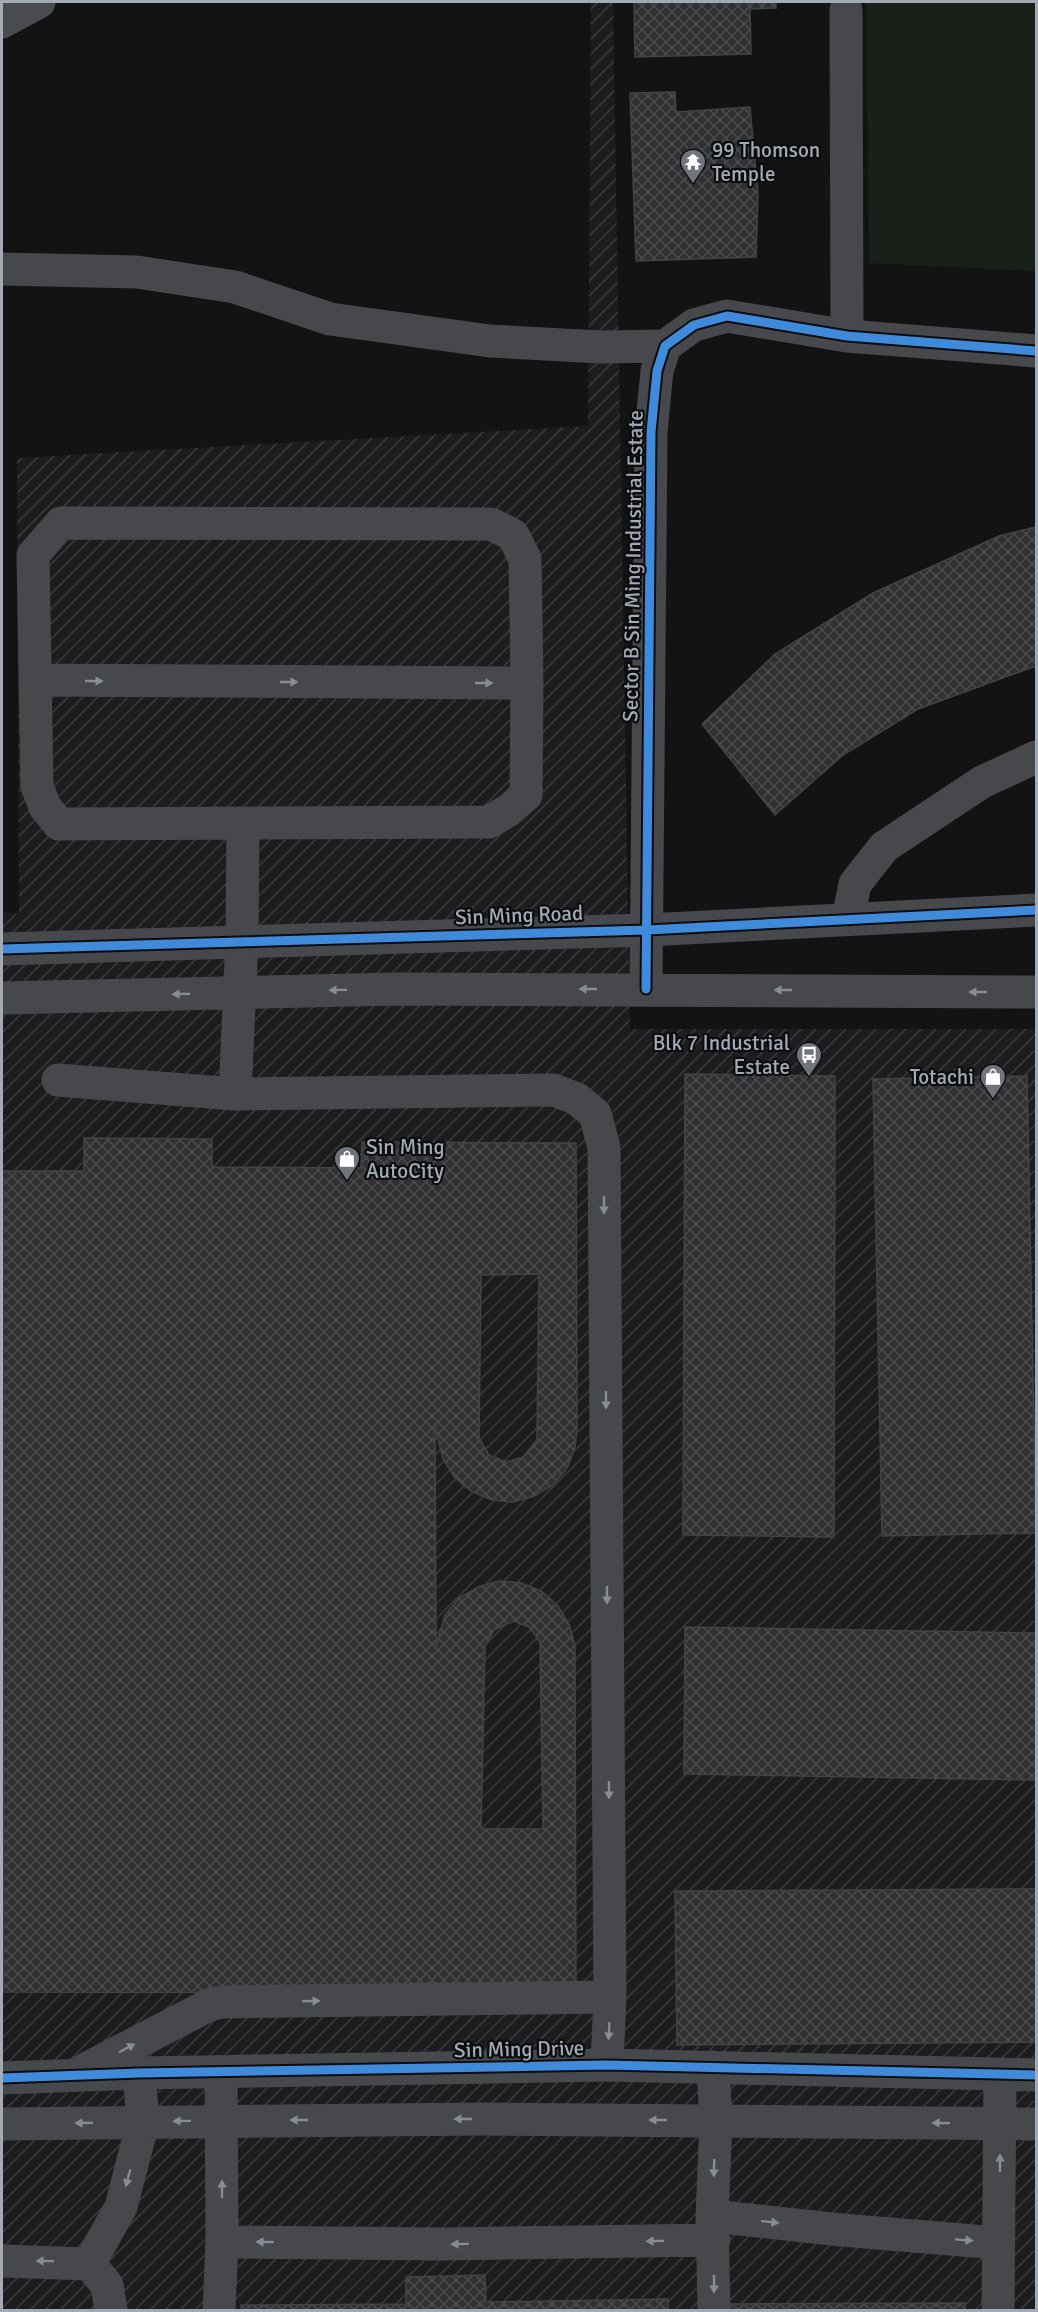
<svg xmlns="http://www.w3.org/2000/svg" width="1038" height="2312" viewBox="0 0 1038 2312" font-family="Signika,sans-serif">
<style>
.industrial{fill:url(#industrial-furrows)}
.grass{fill:#192019}
.building{fill:url(#building-cross-hatch);stroke:#414347;stroke-width:1.5;fill-rule:evenodd}
.lines{fill:none;stroke-linecap:round;stroke-linejoin:round}
.minor{stroke:#47484c;stroke-width:33}
.major{stroke:#494b4e;stroke-width:33}
.cycleway-casing{stroke:#0d0d0f;stroke-width:13}
.cycleway{stroke:#408adc;stroke-width:9}
.oneway{fill:#878d96}
.labels{text-anchor:middle;stroke-width:4.5;stroke-linejoin:round;paint-order:stroke}
.poi-label{font-size:21px;fill:#a2aab6;stroke:#0d0d0f;text-anchor:start}
.street-label{font-size:21px;fill:#a2aab6;stroke:#0d0d0f}
</style>
<defs>
<pattern id="industrial-furrows" width="10" height="10" patternUnits="userSpaceOnUse" patternTransform="scale(1.5)"><rect width="10" height="10" fill="#1d1d1f"/><path d="M-1 1l2-2M0 10L10 0M9 11l2-2" fill="none" stroke="#3b3b3d"/></pattern>
<pattern id="building-cross-hatch" width="8" height="8" patternUnits="userSpaceOnUse" patternTransform="scale(1.5)"><rect width="8" height="8" fill="#313133"/><path d="M0 0l8 8M0 8l8-8" fill="none" stroke="#4c4c4e"/></pattern>
</defs>
<rect width="100%" height="100%" fill="#131313"/>
<path class="industrial" d="M 591,2 L 613,2 L 630,1029 L 1036,1029 L 1036,2310 L 2,2310 L 2,913 L 19,913 L 17,458 L 588,426 Z"/>
<path class="grass" d="M 866,2 L 1036,2 L 1036,271 L 869,263 Z"/>
<path class="building" d="M 634,2 L 776,2 L 776,8 L 750,9 L 751,54 L 635,57 Z
M 675,92 L 676,112 L 750,107 L 758,195 L 756,257 L 636,261 L 630,93 Z
M 1036,527 L 1036,666 L 918,709 L 843,755 L 775,815 L 702,724 L 775,654 L 873,593 L 999,536 Z
M 685,1074 L 835,1076 L 834,1537 L 683,1535 Z
M 1027,1076 L 1036,1533 L 882,1536 L 873,1079 Z
M 84,1138 L 212,1139 L 212,1167 L 361,1168 L 362,1142 L 576,1143 L 577,1428 L 575,1448 L 567,1468 L 553,1485 L 534,1496 L 513,1502 L 492,1500 L 471,1491 L 455,1478 L 443,1459 L 435,1427 L 436,1645 L 445,1615 L 459,1598 L 478,1587 L 499,1581 L 521,1583 L 541,1591 L 558,1606 L 569,1624 L 575,1645 L 576,1993 L 3,1992 L 2,1171 L 84,1171 ZM 539,1274 L 537,1440 L 523,1457 L 506,1462 L 489,1455 L 479,1438 L 481,1275 ZM 514,1621 L 529,1627 L 540,1642 L 543,1829 L 481,1829 L 485,1647 L 494,1630 Z
M 685,1627 L 1036,1633 L 1036,1780 L 684,1774 Z
M 1036,1889 L 1036,2042 L 677,2045 L 675,1891 Z
M 485,2275 L 486,2302 L 668,2299 L 668,2310 L 241,2310 L 241,2305 L 406,2304 L 406,2277 Z
M 965,2303 L 965,2310 L 731,2310 L 731,2304 Z"/>
<g class="lines">
<path class="minor" d="M 846,10 L 847,336
M 2,269 L 137,272 L 235,287 L 330,319 L 490,341 L 600,347 L 665,346
M 61,523 L 491,524 L 513,535 L 525,559 L 527,683 L 526,795 L 509,810 L 489,822 L 59,824 L 45,807 L 37,786 L 33,555 Z
M 35,680 L 527,683
M 848,918 L 855,884 L 884,847 L 982,782 L 1036,757
M 2,949 L 647,930 L 1036,910
M 646,989 L 651,432 L 657,371 L 665,346 L 694,325 L 727,316 L 847,336 L 1036,351
M 2,998 L 396,989 L 1036,992
M 58,1080 L 235,1094 L 554,1090 L 577,1099 L 595,1114 L 604,1147 L 610,1997 L 607,2065
M 235,1094 L 242,940 L 243,823
M 713,2067 L 716,2121 L 712,2216 L 714,2310
M 82,2071 L 209,2005 L 222,2002 L 610,1997
M 2,2078 L 139,2073 L 607,2065 L 1036,2075
M 2,2124 L 479,2119 L 1036,2124
M 712,2216 L 842,2230 L 998,2243
M 222,2242 L 442,2244 L 714,2240
M 2,2261 L 89,2264 L 107,2285 L 111,2310
M 89,2264 L 121,2207 L 129,2176 L 143,2122 L 139,2073
M 219,2310 L 222,2242 L 221,2072
M 998,2310 L 1000,2075"/>
<path class="major" d="M 2,22 L 39,2"/>
<defs>
<path id="cycleway" d="M 2,949 L 647,930 L 1036,910
M 646,989 L 651,432 L 657,371 L 665,346 L 694,325 L 727,316 L 847,336 L 1036,351
M 2,2078 L 139,2073 L 607,2065 L 1036,2075"/>
</defs>
<use href="#cycleway" class="cycleway-casing"/>
<use href="#cycleway" class="cycleway"/>
</g>
<defs><path id="oneway-solid" d="M-6-.8H1V-3.2L6.5 0L1 3.2V.8H-6Z" transform="scale(1.5)"/></defs>
<g class="oneway">
<use href="#oneway-solid" transform="translate(94 681)"/>
<use href="#oneway-solid" transform="translate(289 682)"/>
<use href="#oneway-solid" transform="translate(484 683)"/>
<use href="#oneway-solid" transform="translate(588 989) rotate(-180)"/>
<use href="#oneway-solid" transform="translate(338 990) rotate(179)"/>
<use href="#oneway-solid" transform="translate(783 990) rotate(-180)"/>
<use href="#oneway-solid" transform="translate(978 992) rotate(-180)"/>
<use href="#oneway-solid" transform="translate(181 994) rotate(179)"/>
<use href="#oneway-solid" transform="translate(604 1205) rotate(90)"/>
<use href="#oneway-solid" transform="translate(606 1400) rotate(90)"/>
<use href="#oneway-solid" transform="translate(607 1595) rotate(90)"/>
<use href="#oneway-solid" transform="translate(609 1790) rotate(90)"/>
<use href="#oneway-solid" transform="translate(311 2001) rotate(-1)"/>
<use href="#oneway-solid" transform="translate(609 2031) rotate(93)"/>
<use href="#oneway-solid" transform="translate(127 2048) rotate(-28)"/>
<use href="#oneway-solid" transform="translate(463 2119) rotate(180)"/>
<use href="#oneway-solid" transform="translate(299 2120) rotate(180)"/>
<use href="#oneway-solid" transform="translate(658 2120) rotate(-180)"/>
<use href="#oneway-solid" transform="translate(182 2121) rotate(179)"/>
<use href="#oneway-solid" transform="translate(84 2123) rotate(179)"/>
<use href="#oneway-solid" transform="translate(941 2123) rotate(-179)"/>
<use href="#oneway-solid" transform="translate(1000 2163) rotate(-90)"/>
<use href="#oneway-solid" transform="translate(714 2168) rotate(92)"/>
<use href="#oneway-solid" transform="translate(128 2178) rotate(105)"/>
<use href="#oneway-solid" transform="translate(222 2189) rotate(-90)"/>
<use href="#oneway-solid" transform="translate(770 2222) rotate(6)"/>
<use href="#oneway-solid" transform="translate(964 2240) rotate(4)"/>
<use href="#oneway-solid" transform="translate(655 2241) rotate(179)"/>
<use href="#oneway-solid" transform="translate(265 2242) rotate(-179)"/>
<use href="#oneway-solid" transform="translate(460 2244) rotate(179)"/>
<use href="#oneway-solid" transform="translate(45 2261) rotate(-179)"/>
<use href="#oneway-solid" transform="translate(714 2284) rotate(90)"/>
</g>
<defs>
<symbol id="temple-pin" viewBox="-11 -11 22 30"><path d="M0 17L-7.5 6A9.5 9.5 0 1 1 7.5 6Z" fill="#70757d" stroke="#0d0d0f"/><path d="M0-6L5-2H3V0L6.5 2.5H4V6H1.5V3h-3V6H-4V2.5H-6.5L-3 0V-2H-5Z" fill="#fff"/></symbol>
<symbol id="bus-pin" viewBox="-11 -11 22 30"><path d="M0 17L-7.5 6A9.5 9.5 0 1 1 7.5 6Z" fill="#70757d" stroke="#0d0d0f"/><path d="M-5-6H5V4H4V6H2V4H-2V6H-4V4H-5ZM-3.5-4V0h7V-4ZM-3.5 1.2v1.5H-2V1.2ZM2 1.2v1.5H3.5V1.2Z" fill="#fff"/></symbol>
<symbol id="shop-pin" viewBox="-11 -11 22 30"><path d="M0 17L-7.5 6A9.5 9.5 0 1 1 7.5 6Z" fill="#70757d" stroke="#0d0d0f"/><path d="M-5-2.5h2.3a2.7 3.5 0 0 1 5.4 0H5L5.5 6h-11ZM-1.5-2.5h3a1.5 2.3 0 0 0-3 0Z" fill="#fff"/></symbol>
</defs>
<g fill-rule="evenodd">
<use href="#temple-pin" x="678" y="147" width="30" height="40"/>
<use href="#bus-pin" x="794" y="1040" width="30" height="40"/>
<use href="#shop-pin" x="978" y="1062" width="30" height="40"/>
<use href="#shop-pin" x="332" y="1144" width="30" height="40"/>
</g>
<g class="labels">
<g class="poi-label">
<text x="712" y="157">99 Thomson<tspan x="712" dy="24">Temple</tspan></text>
<text x="790" y="1050" text-anchor="end">Blk 7 Industrial<tspan x="790" dy="24">Estate</tspan></text>
<text x="974" y="1084" text-anchor="end">Totachi</text>
<text x="366" y="1154">Sin Ming<tspan x="366" dy="24">AutoCity</tspan></text>
</g>
<g class="street-label">
<text transform="translate(633 566) rotate(-89)" y="7">Sector B Sin Ming Industrial Estate</text>
<text transform="translate(519 915) rotate(-2)" y="7">Sin Ming Road</text>
<text transform="translate(519 2049) rotate(-1)" y="7">Sin Ming Drive</text>
</g>
</g>
<rect width="1038" height="2312" fill="none" stroke="#a2aab6" stroke-width="6"/>
</svg>
